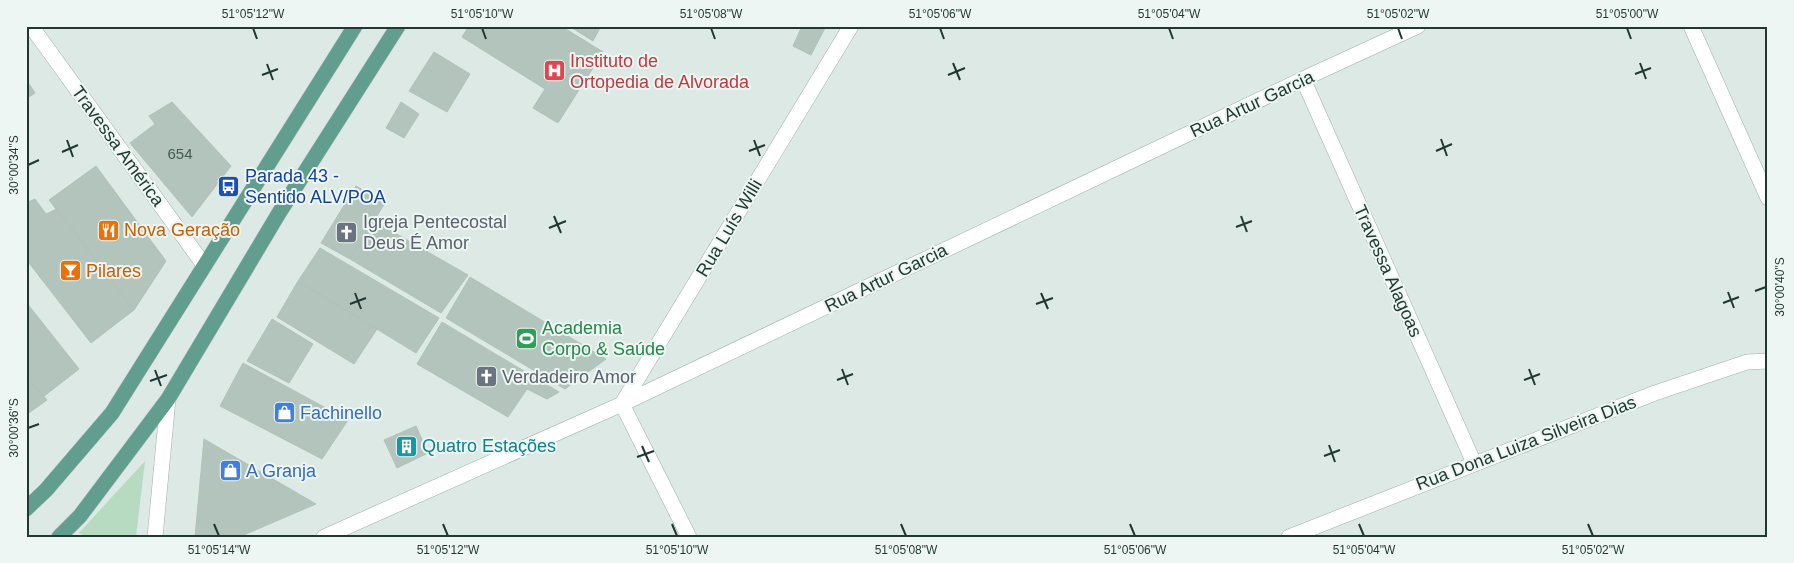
<svg xmlns="http://www.w3.org/2000/svg" width="1794" height="563" viewBox="0 0 1794 563" font-family="Arial,sans-serif">
<style>
.green{fill:#b6dbc0}
.building{fill:#b3c4bd;stroke:#b0c2bb}
.lines{fill:none;stroke-linecap:round;stroke-linejoin:round}
.minor-casing{stroke:#a0b0ab;stroke-width:16}
.major-casing{stroke:#bcc3c1;stroke-width:16}
.minor{stroke:#fff;stroke-width:15}
.major{stroke:#629e8f;stroke-width:15}
.ticks{fill:none;stroke:#1f3831;stroke-width:2}
.labels{text-anchor:middle;stroke-width:4;stroke-linejoin:round;paint-order:stroke}
.number-label{font-size:15px;fill:#445b54}
.health-label{font-size:18px;fill:#be3a42;stroke:#edf6f2;text-anchor:start}
.street-label{font-size:18px;fill:#1f3831;stroke:#edf6f2}
.transit-label{font-size:18px;fill:#164399;stroke:#edf6f2;text-anchor:start}
.worship-label{font-size:18px;fill:#5b616d;stroke:#edf6f2;text-anchor:start}
.food-label{font-size:18px;fill:#c56008;stroke:#edf6f2;text-anchor:start}
.leisure-label{font-size:18px;fill:#27864d;stroke:#edf6f2;text-anchor:start}
.shop-label{font-size:18px;fill:#366cbe;stroke:#edf6f2;text-anchor:start}
.culture-label{font-size:18px;fill:#0d838f;stroke:#edf6f2;text-anchor:start}
.neatline{fill:none;stroke:#1f3831;stroke-width:2}
.ticks-label{font-size:12px;text-anchor:middle;fill:#1f3831}
</style>
<rect width="100%" height="100%" fill="#dde9e4"/>
<path class="green" d="M 145,461 L 136,537 L 87,537 L 79,533 Z"/>
<path class="building" d="M 469,26 L 561,26 L 603,52 L 558,123 L 533,108 L 545,89 L 462,37 Z
M 569,26 L 601,26 L 593,41 Z
M 802,26 L 826,26 L 811,55 L 793,46 Z
M 434,52 L 470,74 L 447,112 L 409,91 Z
M 26,79 L 35,93 L 26,99 Z
M 172,102 L 231,166 L 192,217 L 130,143 L 155,124 L 149,116 Z
M 401,102 L 419,114 L 404,138 L 386,128 Z
M 96,166 L 166,261 L 134,310 L 49,200 Z
M 356,186 L 385,203 L 350,259 L 321,243 Z
M 35,199 L 46,214 L 57,209 L 134,310 L 91,343 L 26,259 L 26,203 Z
M 374,221 L 468,275 L 441,313 L 350,259 Z
M 320,248 L 439,318 L 416,353 L 298,281 Z
M 470,277 L 606,359 L 565,389 L 446,318 Z
M 298,281 L 377,329 L 354,364 L 277,317 Z
M 26,302 L 79,369 L 43,397 L 26,376 Z
M 272,319 L 313,344 L 289,383 L 247,361 Z
M 442,322 L 559,392 L 547,399 L 527,389 L 508,417 L 417,364 Z
M 243,363 L 348,420 L 322,459 L 220,406 Z
M 26,375 L 47,400 L 26,415 Z
M 416,426 L 428,453 L 397,468 L 384,440 Z
M 204,439 L 316,504 L 239,537 L 195,537 Z"/>
<g class="lines">
<defs>
<path id="minor" d="M 31,26 L 204,265
M 1691,26 L 1768,198
M 1303,79 L 1474,463
M 622,404 L 851,26
M 622,404 L 689,537
M 155,537 L 168,399
M 324,537 L 622,404 L 1303,79 L 1418,26
M 1289,537 L 1655,393 L 1747,362 L 1768,361"/>
<path id="major" d="M 26,509 L 46,490 L 112,413 L 355,26
M 59,537 L 80,516 L 168,399 L 279,213 L 398,26"/>
</defs>
<use href="#minor" class="minor-casing"/>
<use href="#major" class="major-casing"/>
<use href="#minor" class="minor"/>
<use href="#major" class="major"/>
</g>
<path class="ticks" d="M 253,28 L 257,39M 482,28 L 486,39M 711,28 L 715,39M 940,28 L 944,39M 1169,28 L 1173,39M 1398,28 L 1402,39M 1627,28 L 1631,39M 953,63 L 960,80M 1640,63 L 1646,79M 267,64 L 273,80M 1635,74 L 1651,68M 262,75 L 278,69M 948,75 L 965,68M 1441,139 L 1447,156M 67,140 L 73,157M 754,140 L 760,156M 749,151 L 765,145M 1436,151 L 1452,144M 62,152 L 78,145M 28,165 L 39,160M 554,216 L 561,233M 1241,216 L 1247,232M 1236,227 L 1252,221M 549,228 L 566,221M 1755,291 L 1766,287M 1728,292 L 1734,308M 355,293 L 361,309M 1041,293 L 1048,309M 1723,303 L 1739,297M 350,304 L 366,298M 1036,304 L 1053,298M 842,369 L 848,385M 1529,369 L 1535,385M 155,370 L 161,386M 837,380 L 853,374M 1524,380 L 1540,374M 150,381 L 167,375M 28,428 L 39,424M 1329,445 L 1335,462M 642,446 L 649,462M 1324,456 L 1340,450M 637,457 L 654,451M 214,524 L 219,536M 443,524 L 448,536M 672,524 L 677,536M 901,524 L 906,536M 1130,524 L 1135,536M 1359,524 L 1364,536M 1588,524 L 1593,536"/>
<defs>
<symbol id="hospital-square" viewBox="-11 -11 22 22"><rect x="-9" y="-9" width="18" height="18" rx="4" fill="#e0444e" stroke="#edf6f2"/><path d="M-5-5h3v3.5h4V-5h3V5h-3V1.5h-4V5h-3Z" fill="#fff"/></symbol>
<symbol id="bus-square" viewBox="-11 -11 22 22"><rect x="-9" y="-9" width="18" height="18" rx="4" fill="#1a4fb4" stroke="#edf6f2"/><path d="M-5-6H5V4H4V6H2V4H-2V6H-4V4H-5ZM-3.5-4V0h7V-4ZM-3.5 1.2v1.5H-2V1.2ZM2 1.2v1.5H3.5V1.2Z" fill="#fff"/></symbol>
<symbol id="restaurant-square" viewBox="-11 -11 22 22"><rect x="-9" y="-9" width="18" height="18" rx="4" fill="#e8710a" stroke="#edf6f2"/><path d="M-5-6h1v4h1v-4h1v4h1v-4h1v5L-1.5 .5V6h-2V.5L-5-1ZM5-6V6H3V1.5H1.5Q1.5-4 5-6Z" fill="#fff"/></symbol>
<symbol id="church-square" viewBox="-11 -11 22 22"><rect x="-9" y="-9" width="18" height="18" rx="4" fill="#6b7280" stroke="#edf6f2"/><path d="M-1.2-6h2.4v3.5h3.3v2.4h-3.3V6h-2.4V-.1h-3.3v-2.4h3.3Z" fill="#fff"/></symbol>
<symbol id="bar-square" viewBox="-11 -11 22 22"><rect x="-9" y="-9" width="18" height="18" rx="4" fill="#e8710a" stroke="#edf6f2"/><path d="M-6-5H6L.8 .8V4.5H3.5V6h-7V4.5H-.8V.8Z" fill="#fff"/></symbol>
<symbol id="stadium-square" viewBox="-11 -11 22 22"><rect x="-9" y="-9" width="18" height="18" rx="4" fill="#2e9e5b" stroke="#edf6f2"/><path d="M0-5a6.5 5 0 1 0 0 10a6.5 5 0 1 0 0-10ZM-3.5-1.8h7v3.6h-7Z" fill="#fff"/></symbol>
<symbol id="shop-square" viewBox="-11 -11 22 22"><rect x="-9" y="-9" width="18" height="18" rx="4" fill="#3f7fe0" stroke="#edf6f2"/><path d="M-5-2.5h2.3a2.7 3.5 0 0 1 5.4 0H5L5.5 6h-11ZM-1.5-2.5h3a1.5 2.3 0 0 0-3 0Z" fill="#fff"/></symbol>
<symbol id="building-square" viewBox="-11 -11 22 22"><rect x="-9" y="-9" width="18" height="18" rx="4" fill="#0f9aa8" stroke="#edf6f2"/><path d="M-4-6H4V6H1V3H-1V6H-4ZM-2.5-4.3h1.7v1.8h-1.7ZM.8-4.3h1.7v1.8H.8ZM-2.5-1h1.7V.8h-1.7ZM.8-1h1.7V.8H.8Z" fill="#fff"/></symbol>
</defs>
<g fill-rule="evenodd">
<use href="#hospital-square" x="542" y="58" width="25" height="25"/>
<use href="#bus-square" x="216" y="174" width="25" height="25"/>
<use href="#restaurant-square" x="96" y="218" width="25" height="25"/>
<use href="#church-square" x="334" y="220" width="25" height="25"/>
<use href="#bar-square" x="58" y="258" width="25" height="25"/>
<use href="#stadium-square" x="514" y="326" width="25" height="25"/>
<use href="#church-square" x="474" y="364" width="25" height="25"/>
<use href="#shop-square" x="272" y="400" width="25" height="25"/>
<use href="#building-square" x="394" y="434" width="25" height="25"/>
<use href="#shop-square" x="218" y="458" width="25" height="25"/>
</g>
<g class="labels">
<g class="number-label">
<text x="180" y="159">654</text>
</g>
<g class="health-label">
<text x="570" y="67">Instituto de<tspan x="570" dy="21">Ortopedia de Alvorada</tspan></text>
</g>
<g class="street-label">
<text transform="translate(1252 104) rotate(-25)" y="6">Rua Artur Garcia</text>
<text transform="translate(118 146) rotate(54)" y="6">Travessa América</text>
<text transform="translate(729 228) rotate(-59)" y="6">Rua Luís Willi</text>
<text transform="translate(1388 271) rotate(66)" y="6">Travessa Alagoas</text>
<text transform="translate(886 278) rotate(-26)" y="6">Rua Artur Garcia</text>
<text transform="translate(1526 443) rotate(-21)" y="6">Rua Dona Luiza Silveira Dias</text>
</g>
<g class="transit-label">
<text x="245" y="182">Parada 43 -<tspan x="245" dy="21">Sentido ALV/POA</tspan></text>
</g>
<g class="worship-label">
<text x="363" y="228">Igreja Pentecostal<tspan x="363" dy="21">Deus É Amor</tspan></text>
<text x="502" y="383">Verdadeiro Amor</text>
</g>
<g class="food-label">
<text x="124" y="236">Nova Geração</text>
<text x="86" y="277">Pilares</text>
</g>
<g class="leisure-label">
<text x="542" y="334">Academia<tspan x="542" dy="21">Corpo &amp; Saúde</tspan></text>
</g>
<g class="shop-label">
<text x="300" y="419">Fachinello</text>
<text x="246" y="477">A Granja</text>
</g>
<g class="culture-label">
<text x="422" y="452">Quatro Estações</text>
</g>
</g>
<rect width="1794" height="563" fill="none" stroke="#edf6f2" stroke-width="55"/>
<rect x="28" y="28" width="1738" height="508" class="neatline"/>
<g class="ticks-label">
<text x="253" y="18">51°05'12"W</text>
<text x="482" y="18">51°05'10"W</text>
<text x="711" y="18">51°05'08"W</text>
<text x="940" y="18">51°05'06"W</text>
<text x="1169" y="18">51°05'04"W</text>
<text x="1398" y="18">51°05'02"W</text>
<text x="1627" y="18">51°05'00"W</text>
<text transform="translate(14 165) rotate(-90)" y="4">30°00'34"S</text>
<text transform="translate(1780 287) rotate(-90)" y="4">30°00'40"S</text>
<text transform="translate(14 428) rotate(-90)" y="4">30°00'36"S</text>
<text x="219" y="554">51°05'14"W</text>
<text x="448" y="554">51°05'12"W</text>
<text x="677" y="554">51°05'10"W</text>
<text x="906" y="554">51°05'08"W</text>
<text x="1135" y="554">51°05'06"W</text>
<text x="1364" y="554">51°05'04"W</text>
<text x="1593" y="554">51°05'02"W</text>
</g>
</svg>
